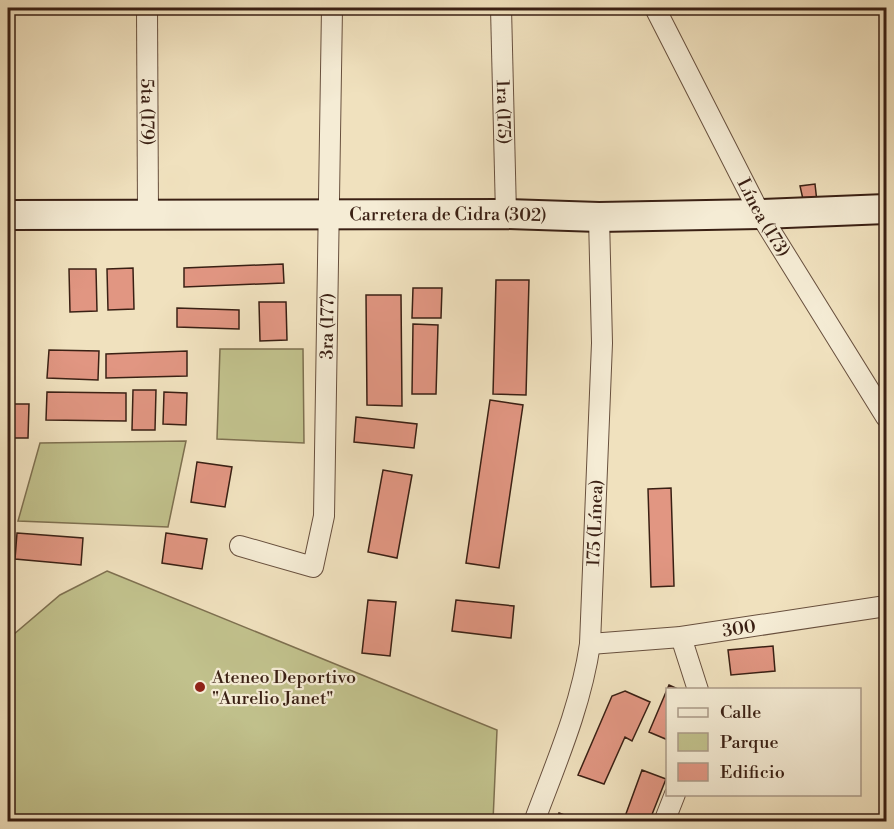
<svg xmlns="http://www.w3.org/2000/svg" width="894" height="829" viewBox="0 0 894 829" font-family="'Libre Bodoni',serif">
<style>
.green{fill:#c1c18c;stroke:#7e7050;stroke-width:1.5}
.building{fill:#e19682;stroke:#3a2014;stroke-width:1.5}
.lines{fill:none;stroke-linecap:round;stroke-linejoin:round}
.street-casing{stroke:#68503e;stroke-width:22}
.secondary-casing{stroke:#3a2014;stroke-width:32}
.street{stroke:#f5ecd5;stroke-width:20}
.secondary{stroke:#f5ecd5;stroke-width:28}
.poi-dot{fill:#8f2418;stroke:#f5ecd5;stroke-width:2}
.labels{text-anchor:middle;stroke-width:4.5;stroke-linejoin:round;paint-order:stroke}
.street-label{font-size:18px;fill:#3a2014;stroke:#f5ecd5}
.poi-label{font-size:18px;fill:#3a2014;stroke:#f5ecd5;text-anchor:start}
</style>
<rect width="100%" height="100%" fill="#f0e1be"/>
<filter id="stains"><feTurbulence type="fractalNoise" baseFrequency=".00333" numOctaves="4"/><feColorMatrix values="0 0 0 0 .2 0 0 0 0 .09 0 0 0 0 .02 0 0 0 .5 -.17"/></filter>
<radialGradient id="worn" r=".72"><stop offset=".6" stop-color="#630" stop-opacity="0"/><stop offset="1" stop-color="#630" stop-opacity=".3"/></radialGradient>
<path class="green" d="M 220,349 L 303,349 L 304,443 L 217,439 Z
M 186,441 L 168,527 L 18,521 L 40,443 Z
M 107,571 L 497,730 L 493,821 L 8,821 L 8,644 L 13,635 L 60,595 Z"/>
<path class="building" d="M 815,184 L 817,202 L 804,204 L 800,186 Z
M 283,264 L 284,283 L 184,287 L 184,268 Z
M 133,268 L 134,309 L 108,310 L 107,269 Z
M 69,269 L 96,269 L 97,311 L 70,312 Z
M 496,280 L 529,280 L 526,395 L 493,394 Z
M 413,288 L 442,288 L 441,318 L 412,318 Z
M 366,295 L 401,295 L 402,406 L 367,405 Z
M 8,297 L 12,297 L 12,327 L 8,327 Z
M 259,302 L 286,302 L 287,340 L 260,341 Z
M 177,308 L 239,310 L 239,329 L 177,327 Z
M 413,324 L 438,325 L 436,394 L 412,394 Z
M 49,350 L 99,351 L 98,380 L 47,378 Z
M 187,351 L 187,376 L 106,378 L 106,354 Z
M 133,390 L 156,390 L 155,430 L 132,430 Z
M 47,392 L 126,393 L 126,421 L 46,420 Z
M 164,392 L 187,393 L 186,425 L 163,424 Z
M 490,400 L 523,405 L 499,568 L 466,563 Z
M 9,404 L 29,404 L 28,438 L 9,438 Z
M 356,417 L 417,424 L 414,448 L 354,442 Z
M 197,462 L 232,467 L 225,507 L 191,502 Z
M 383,470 L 412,475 L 397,558 L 368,552 Z
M 671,488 L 674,586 L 651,587 L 648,489 Z
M 17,533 L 83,538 L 81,565 L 15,559 Z
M 166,533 L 207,539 L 202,569 L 162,563 Z
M 368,600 L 396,602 L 390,656 L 362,653 Z
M 456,600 L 514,606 L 511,638 L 452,631 Z
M 773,646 L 775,671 L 731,675 L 728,650 Z
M 669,685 L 680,690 L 668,690 L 668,740 L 649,732 Z
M 625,691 L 650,702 L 632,741 L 625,737 L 604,784 L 578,775 L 612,696 Z
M 642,770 L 666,779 L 649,822 L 623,822 Z
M 559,813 L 583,822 L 556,822 Z"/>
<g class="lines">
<defs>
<g id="street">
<path id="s1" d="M 147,8 L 148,214"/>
<path id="s2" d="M 501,8 L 506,214"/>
<path id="s3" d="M 655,8 L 760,214 L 886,417"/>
<path id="s4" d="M 240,546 L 313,567 L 324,516 L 332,8"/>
<path d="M 681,637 L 698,690"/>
<path id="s5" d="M 590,644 L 681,637 L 886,606"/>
<path id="s6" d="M 534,822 C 556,763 581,706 590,644 L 602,343 L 599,217"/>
<path d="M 664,822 L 675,794"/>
</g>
<g id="secondary">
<path id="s7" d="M 8,215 L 506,214 L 599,217 L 760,214 L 886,209"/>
</g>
</defs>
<use href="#street" class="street-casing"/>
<use href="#secondary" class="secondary-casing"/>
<use href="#street" class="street"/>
<use href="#secondary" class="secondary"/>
</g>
<circle class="poi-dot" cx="200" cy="687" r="6"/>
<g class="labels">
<g class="street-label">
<text dy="6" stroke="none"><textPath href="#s1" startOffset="104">5ta (179)</textPath></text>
<text dy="6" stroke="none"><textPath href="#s2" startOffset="104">1ra (175)</textPath></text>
<text dy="6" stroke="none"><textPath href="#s7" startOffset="440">Carretera de Cidra (302)</textPath></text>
<text dy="6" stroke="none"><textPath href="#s3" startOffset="236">Línea (173)</textPath></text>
<text dy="6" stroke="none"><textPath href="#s4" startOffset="318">3ra (177)</textPath></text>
<text dy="6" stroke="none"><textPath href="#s6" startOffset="308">175 (Línea)</textPath></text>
<text dy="6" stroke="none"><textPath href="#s5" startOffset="150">300</textPath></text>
</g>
<g class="poi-label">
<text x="212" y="683">Ateneo Deportivo<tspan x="212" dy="21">"Aurelio Janet"</tspan></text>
</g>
</g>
<rect width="894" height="829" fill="none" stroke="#f0e1be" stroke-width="30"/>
<rect x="9" y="9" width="876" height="811" fill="none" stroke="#3a2014" stroke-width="3"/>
<rect x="15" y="15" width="864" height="799" fill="none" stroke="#3a2014" stroke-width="1.5"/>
<rect x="666" y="688" width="195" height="108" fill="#f5ecd5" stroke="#aa9a88" stroke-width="1.5"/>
<rect x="678" y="708" width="30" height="9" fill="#f5ecd5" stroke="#aa9a88" stroke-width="1.5"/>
<text x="720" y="718" font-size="18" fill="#3a2014">Calle</text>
<rect x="678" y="733" width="30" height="18" fill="#c1c18c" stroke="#aa9a88" stroke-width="1.5"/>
<text x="720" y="748" font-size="18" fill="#3a2014">Parque</text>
<rect x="678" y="763" width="30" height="18" fill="#e19682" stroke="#aa9a88" stroke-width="1.5"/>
<text x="720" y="778" font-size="18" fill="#3a2014">Edificio</text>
<rect width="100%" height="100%" filter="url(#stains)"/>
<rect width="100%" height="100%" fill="url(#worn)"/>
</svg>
